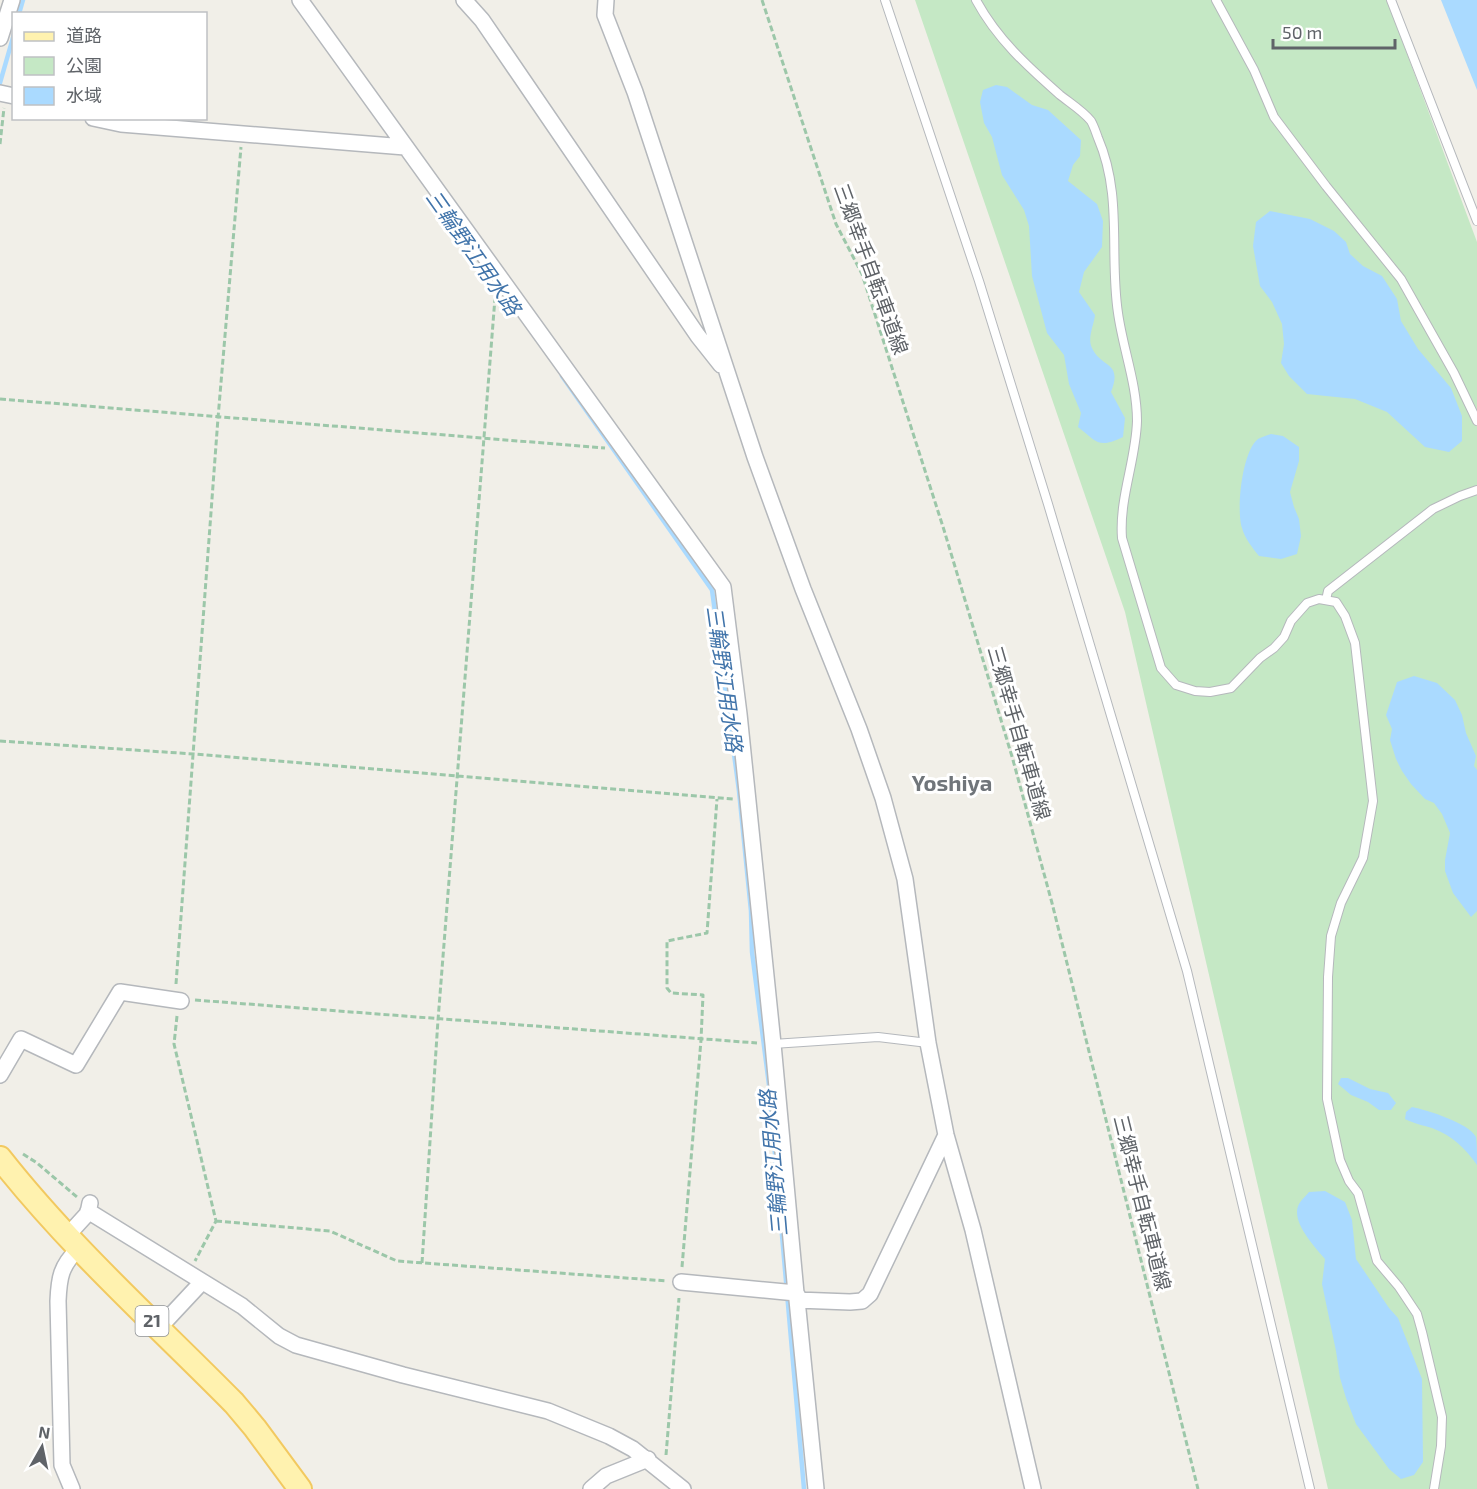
<svg xmlns="http://www.w3.org/2000/svg" width="1477" height="1489" viewBox="0 0 1477 1489" font-family="'Exo 2','Noto Sans JP',sans-serif">
<style>
.green{fill:#c5e8c5}
.water{fill:#aadaff}
.lines{fill:none;stroke-linecap:round;stroke-linejoin:round}
.stream{stroke:#aadaff;stroke-width:4.5}
.service-casing{stroke:#b5b8bc;stroke-width:10}
.minor-casing{stroke:#b5b8bc;stroke-width:18}
.primary-casing{stroke:#f2c960;stroke-width:26}
.path{stroke:#9cc7a9;stroke-width:3;stroke-dasharray:6 3;stroke-linecap:butt}
.service{stroke:#fff;stroke-width:8}
.minor{stroke:#fff;stroke-width:15}
.primary{stroke:#fff2af;stroke-width:22}
.labels{text-anchor:middle;stroke-width:6;stroke-linejoin:round;paint-order:stroke}
.shield{fill:#fff;stroke:#8f9295;stroke-width:1.5}
.shield-label{font-size:18px;font-weight:bold;fill:#5f6368}
.street-label{font-size:20px;fill:#5f6368;stroke:#fff}
.water-label{font-size:21px;font-style:italic;fill:#4174aa;stroke:#fff}
.quarter-label{font-size:22px;font-weight:bold;fill:#70757a;stroke:#fff}
</style>
<rect width="100%" height="100%" fill="#f1efe8"/>
<path class="green" d="M 915,0 L 1387,0 L 1477,242 L 1477,1489 L 1328,1489 L 1125,612 Z"/>
<path class="water" d="M 1441,0 L 1477,0 L 1477,90 Z
M 996,85 L 1007,87 L 1032,105 L 1048,110 L 1081,140 L 1080,156 L 1073,165 L 1068,181 L 1097,204 L 1103,221 L 1102,247 L 1084,272 L 1079,292 L 1095,315 C 1094,325 1087,338 1092,348 C 1102,369 1123,361 1111,392 L 1125,418 L 1123,437 C 1098,449 1097,442 1078,427 L 1081,413 L 1069,384 L 1064,355 L 1047,333 L 1032,276 L 1029,226 L 1024,210 L 1002,175 L 992,137 L 984,123 L 980,102 L 983,90 Z
M 1270,211 L 1310,219 L 1334,231 L 1346,242 L 1350,254 L 1363,266 L 1382,276 L 1397,299 L 1401,321 L 1418,349 L 1451,388 L 1462,416 L 1462,441 L 1449,452 L 1425,447 L 1387,412 L 1355,399 L 1307,394 L 1289,376 L 1281,363 L 1284,344 L 1282,324 L 1272,302 L 1260,286 L 1253,246 L 1256,222 Z
M 1271,434 L 1283,436 L 1299,447 L 1299,461 L 1290,492 L 1294,507 L 1299,519 L 1301,536 L 1297,554 L 1281,559 L 1259,556 C 1252,547 1245,539 1242,528 C 1236,510 1242,451 1258,439 C 1262,437 1267,435 1271,434 Z
M 1414,676 L 1437,683 L 1455,700 L 1462,715 L 1466,733 L 1476,756 L 1474,766 L 1477,770 L 1477,911 L 1471,917 L 1453,893 L 1445,871 L 1445,860 L 1450,833 L 1442,814 L 1434,803 L 1425,799 L 1411,784 L 1402,771 L 1396,759 L 1390,740 L 1392,729 L 1386,715 L 1397,682 Z
M 1341,1078 L 1348,1078 L 1370,1089 L 1388,1093 L 1396,1103 L 1391,1110 L 1379,1110 L 1368,1102 L 1351,1095 L 1338,1084 Z
M 1412,1107 C 1427,1110 1469,1123 1476,1137 C 1477,1144 1477,1157 1477,1165 C 1465,1148 1453,1136 1432,1128 C 1422,1125 1415,1124 1405,1119 L 1406,1112 Z
M 1325,1191 L 1345,1202 L 1352,1220 L 1356,1259 L 1389,1308 L 1398,1318 L 1422,1379 L 1423,1462 L 1414,1475 L 1401,1479 L 1389,1469 L 1356,1424 L 1346,1398 L 1340,1378 L 1336,1351 L 1322,1284 L 1325,1259 C 1314,1246 1290,1221 1299,1204 C 1301,1200 1306,1196 1309,1192 Z"/>
<g class="lines">
<path class="stream" d="M 19,14 L 23,0
M 0,83 L 14,34
M 562,376 L 712,590 L 739,791 L 751,911 L 752,952 L 769,1085 L 804,1489"/>
<defs>
<path id="service" d="M 885,0 L 979,281 L 1048,504 L 1187,971 L 1310,1489
M 976,0 C 997,39 1027,66 1060,95 C 1070,103 1083,111 1091,121 C 1094,126 1096,133 1098,138 C 1123,196 1109,254 1118,313 C 1123,349 1137,384 1137,421 C 1136,460 1119,498 1122,538 L 1161,668 L 1176,685 L 1195,691 L 1210,692 L 1231,688 L 1260,658 L 1274,648 L 1284,637 L 1291,621 L 1307,603 L 1319,599 L 1336,602 L 1345,616 L 1355,643 L 1373,801 L 1363,858 L 1341,903 L 1331,936 L 1328,977 L 1327,1099 L 1340,1160 L 1349,1181 L 1358,1193 L 1377,1261 L 1399,1287 L 1417,1314 L 1422,1332 L 1442,1417 L 1441,1446 L 1434,1489
M 1216,0 L 1254,70 L 1274,117 L 1326,186 L 1401,279 L 1454,373 L 1477,421
M 1391,0 L 1477,221
M 1326,600 L 1328,591 L 1433,509 L 1460,496 L 1477,490
M 773,1044 L 878,1037 L 928,1043"/>
<path id="minor" d="M 300,0 L 723,587 L 739,714 L 773,1044 L 796,1293 L 800,1300
M 464,0 L 482,20 L 698,336 L 721,365
M 606,0 L 605,15 L 635,92 L 755,457 L 803,589 L 859,729 L 883,798 L 905,879 L 928,1043 L 946,1135 L 973,1230 L 1033,1489
M 0,38 L 12,0
M 0,93 L 14,96
M 93,118 L 121,124 L 405,147
M 0,1075 L 21,1039 L 76,1065 L 120,992 L 181,1001
M 88,1211 L 242,1306 L 279,1336 L 296,1345 L 403,1375 L 548,1411 L 609,1436 L 633,1449 L 683,1489
M 67,1236 L 88,1213 L 90,1203
M 681,1282 L 796,1293
M 159,1328 L 202,1282
M 72,1489 L 62,1465 L 58,1301 C 59,1277 61,1266 78,1249
M 591,1489 L 606,1476 L 648,1459
M 816,1489 L 797,1300 L 850,1302 L 862,1301 L 870,1294 L 946,1135"/>
<path id="primary" d="M 0,1158 C 70,1247 155,1323 234,1403 L 255,1428 L 300,1489"/>
</defs>
<use href="#service" class="service-casing"/>
<use href="#minor" class="minor-casing"/>
<use href="#primary" class="primary-casing"/>
<path class="path" d="M 762,0 L 836,224 L 862,274 L 944,530 L 1013,760 L 1052,903 L 1198,1489
M 0,144 L 4,108
M 0,399 L 605,448
M 0,741 L 194,754 L 734,799
M 176,984 L 218,418 L 241,147
M 195,1000 L 757,1043
M 177,1016 L 174,1044 L 216,1221 L 195,1261
M 23,1154 L 37,1163 L 77,1197
M 216,1221 L 330,1231 L 397,1261 L 667,1281
M 422,1263 L 438,1020 L 495,298
M 682,1267 L 701,1040 L 703,995 L 671,993 L 667,988 L 667,941 L 707,933 L 717,799
M 666,1455 L 679,1298"/>
<use href="#service" class="service"/>
<use href="#minor" class="minor"/>
<use href="#primary" class="primary"/>
</g>
<g class="labels">
<rect class="shield" x="135.5" y="1306" width="33" height="30" rx="4.5"/>
<g class="shield-label">
<text x="152" y="1327">21</text>
</g>
<g class="street-label">
<text transform="translate(871 269) rotate(70)" y="7">三郷幸手自転車道線</text>
<text transform="translate(1019 733) rotate(74)" y="7">三郷幸手自転車道線</text>
<text transform="translate(1142 1203) rotate(76)" y="7">三郷幸手自転車道線</text>
</g>
<g class="water-label">
<text transform="translate(473 253) rotate(55)" y="7">三輪野江用水路</text>
<text transform="translate(724 679) rotate(82)" y="7">三輪野江用水路</text>
<text transform="translate(774 1163) rotate(-95)" y="7">三輪野江用水路</text>
</g>
<g class="quarter-label">
<text x="952" y="791">Yoshiya</text>
</g>
</g>
<rect x="12" y="12" width="195" height="108" fill="#ffffff" stroke="#bfc1c3" stroke-width="1.5"/>
<rect x="24" y="32" width="30" height="9" fill="#fff2af" stroke="#bfc1c3" stroke-width="1.5"/>
<text x="66" y="42" font-size="18" fill="#5f6368">道路</text>
<rect x="24" y="57" width="30" height="18" fill="#c5e8c5" stroke="#bfc1c3" stroke-width="1.5"/>
<text x="66" y="72" font-size="18" fill="#5f6368">公園</text>
<rect x="24" y="87" width="30" height="18" fill="#aadaff" stroke="#bfc1c3" stroke-width="1.5"/>
<text x="66" y="102" font-size="18" fill="#5f6368">水域</text>
<g transform="translate(42 1447) rotate(9)" stroke="#ffffff" stroke-width="4.5" paint-order="stroke">
<path d="M0-4.5L10 22L0 15L-10 22Z" fill="#5f6368"/>
<text y="-9" font-size="16" font-weight="bold" text-anchor="middle" fill="#5f6368">N</text>
</g>
<path d="M1273 39v9h122v-9" fill="none" stroke="#5f6368" stroke-width="3"/>
<text x="1282" y="39" font-size="18" fill="#5f6368" stroke="#ffffff" stroke-width="4.5" paint-order="stroke">50 m</text>
</svg>
